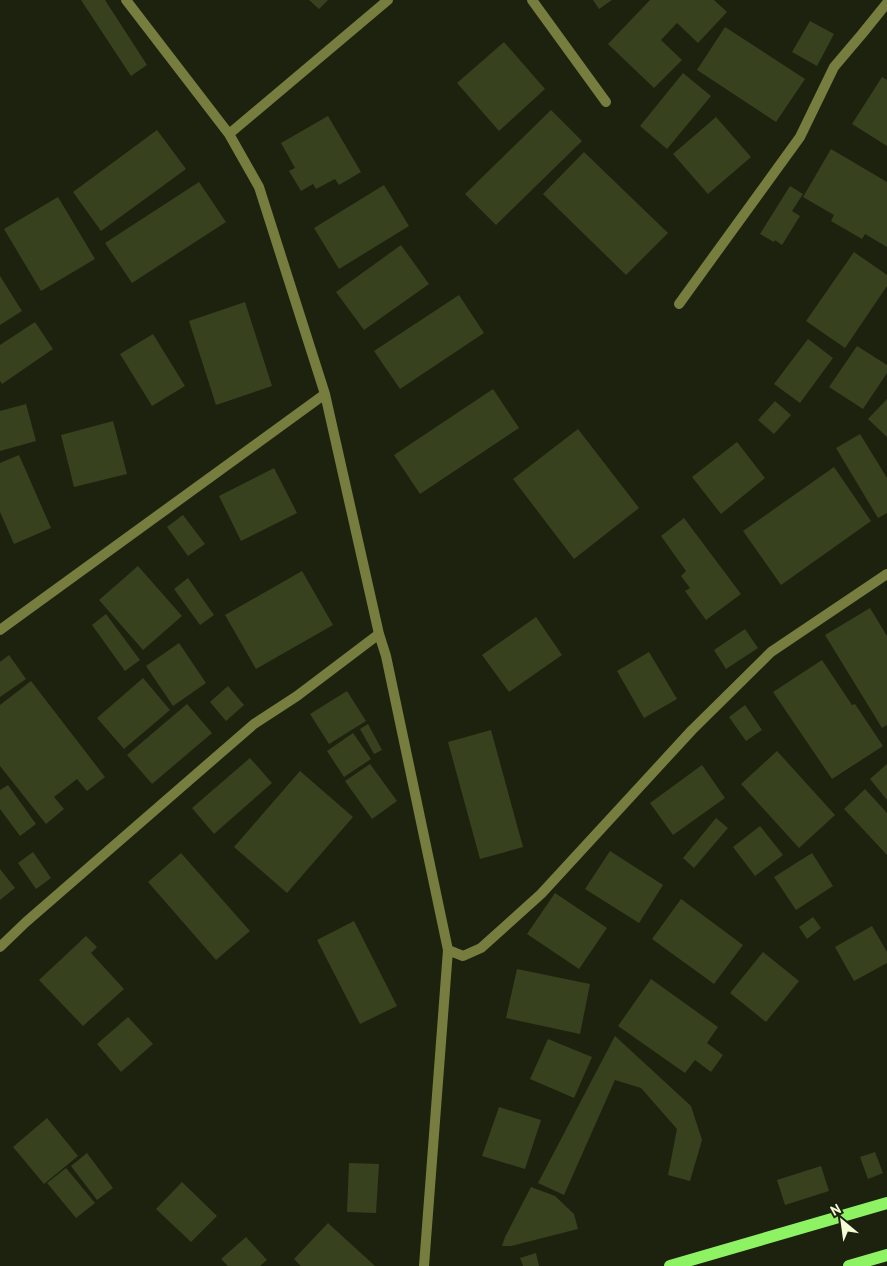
<svg xmlns="http://www.w3.org/2000/svg" width="887" height="1266" viewBox="0 0 887 1266" font-family="'PT Sans',sans-serif">
<style>
.building{fill:#37411d}
.lines{fill:none;stroke-linecap:round;stroke-linejoin:round}
.minor{stroke:#767d3e;stroke-width:10}
.primary{stroke:#8ef363;stroke-width:12}
</style>
<rect width="100%" height="100%" fill="#1d220f"/>
<path class="building" d="M 81,0 L 105,0 L 147,65 L 131,76 Z
M 309,0 L 328,0 L 319,9 Z
M 593,0 L 612,0 L 599,9 Z
M 650,0 L 714,0 L 727,12 L 698,43 L 677,23 L 661,40 L 682,60 L 654,88 L 608,44 Z
M 810,21 L 834,34 L 817,66 L 792,52 Z
M 725,27 L 805,79 L 776,122 L 697,70 Z
M 504,42 L 545,89 L 499,131 L 457,83 Z
M 683,73 L 711,96 L 667,149 L 640,126 Z
M 882,77 L 887,80 L 887,146 L 852,124 Z
M 551,110 L 582,141 L 496,225 L 465,194 Z
M 328,116 L 361,172 L 339,185 L 335,179 L 316,189 L 313,184 L 301,191 L 289,171 L 295,168 L 281,143 Z
M 716,117 L 751,157 L 708,194 L 673,154 Z
M 157,130 L 186,169 L 101,231 L 73,192 Z
M 831,149 L 887,182 L 887,247 L 865,234 L 862,239 L 831,221 L 834,215 L 803,197 Z
M 584,152 L 668,233 L 626,275 L 543,194 Z
M 199,182 L 226,222 L 132,283 L 105,243 Z
M 384,185 L 409,226 L 339,269 L 314,228 Z
M 790,186 L 803,194 L 792,211 L 800,216 L 782,245 L 775,240 L 774,242 L 760,234 Z
M 58,197 L 95,259 L 41,291 L 4,229 Z
M 401,245 L 429,284 L 364,330 L 336,292 Z
M 854,252 L 887,275 L 887,286 L 845,348 L 806,321 Z
M 0,276 L 22,311 L 0,325 Z
M 459,295 L 484,333 L 400,389 L 374,351 Z
M 245,302 L 272,386 L 216,405 L 189,321 Z
M 35,322 L 53,349 L 2,384 L 0,381 L 0,345 Z
M 153,334 L 185,386 L 152,406 L 120,354 Z
M 808,339 L 833,358 L 800,403 L 774,384 Z
M 857,346 L 887,365 L 887,373 L 863,409 L 829,387 Z
M 493,389 L 519,428 L 420,494 L 394,455 Z
M 887,399 L 887,437 L 868,419 Z
M 775,401 L 791,415 L 774,434 L 758,420 Z
M 26,404 L 36,441 L 0,451 L 0,411 Z
M 113,421 L 127,474 L 74,487 L 61,435 Z
M 578,429 L 639,508 L 574,559 L 513,479 Z
M 860,434 L 887,478 L 887,513 L 878,518 L 836,448 Z
M 737,442 L 765,478 L 721,514 L 692,477 Z
M 19,455 L 51,528 L 14,544 L 0,512 L 0,463 Z
M 834,467 L 871,521 L 781,585 L 743,531 Z
M 274,468 L 297,513 L 241,541 L 219,496 Z
M 183,515 L 205,544 L 188,556 L 167,527 Z
M 684,518 L 741,594 L 706,620 L 685,591 L 690,588 L 681,576 L 686,571 L 661,536 Z
M 138,566 L 182,616 L 143,650 L 99,600 Z
M 302,571 L 333,625 L 256,669 L 225,615 Z
M 188,578 L 214,615 L 200,625 L 174,589 Z
M 870,608 L 887,636 L 887,725 L 882,728 L 825,635 Z
M 106,614 L 140,660 L 125,671 L 92,625 Z
M 536,617 L 562,655 L 509,692 L 482,655 Z
M 745,629 L 758,648 L 726,669 L 714,650 Z
M 179,643 L 206,683 L 173,706 L 146,666 Z
M 649,652 L 677,699 L 644,718 L 617,671 Z
M 9,655 L 26,679 L 0,697 L 0,662 Z
M 822,660 L 852,705 L 855,704 L 883,746 L 832,779 L 773,692 Z
M 143,678 L 170,710 L 124,749 L 97,718 Z
M 31,681 L 105,777 L 87,791 L 77,779 L 54,797 L 64,809 L 46,824 L 0,766 L 0,705 Z
M 228,686 L 244,705 L 226,721 L 210,702 Z
M 347,691 L 366,721 L 329,744 L 310,714 Z
M 187,704 L 212,733 L 152,784 L 127,755 Z
M 745,705 L 762,730 L 746,741 L 729,717 Z
M 368,724 L 382,750 L 374,754 L 360,729 Z
M 491,730 L 523,847 L 480,859 L 448,742 Z
M 353,733 L 371,759 L 344,777 L 327,751 Z
M 777,751 L 835,815 L 799,848 L 741,784 Z
M 250,758 L 272,783 L 214,834 L 192,808 Z
M 370,764 L 397,801 L 372,819 L 345,781 Z
M 887,764 L 887,800 L 870,779 Z
M 702,765 L 725,798 L 673,835 L 650,803 Z
M 300,771 L 353,817 L 287,893 L 234,847 Z
M 8,785 L 36,824 L 20,836 L 0,809 L 0,790 Z
M 865,789 L 887,813 L 887,855 L 844,809 Z
M 716,818 L 728,828 L 694,868 L 683,858 Z
M 760,826 L 783,855 L 755,876 L 733,847 Z
M 610,851 L 663,885 L 639,923 L 585,889 Z
M 33,852 L 51,878 L 36,889 L 18,863 Z
M 181,853 L 250,931 L 216,960 L 148,882 Z
M 812,853 L 833,886 L 796,910 L 774,877 Z
M 0,869 L 15,888 L 0,900 Z
M 555,893 L 607,928 L 579,969 L 527,934 Z
M 681,899 L 743,945 L 714,984 L 652,939 Z
M 813,917 L 821,928 L 807,939 L 799,927 Z
M 354,921 L 397,1006 L 360,1024 L 317,940 Z
M 872,926 L 887,952 L 887,963 L 854,981 L 835,947 Z
M 86,936 L 97,947 L 91,953 L 124,989 L 83,1026 L 39,980 Z
M 763,952 L 799,981 L 766,1022 L 730,993 Z
M 517,969 L 590,984 L 580,1034 L 506,1018 Z
M 651,979 L 718,1027 L 707,1043 L 723,1055 L 711,1072 L 695,1060 L 685,1073 L 618,1026 Z
M 128,1017 L 153,1044 L 121,1072 L 97,1044 Z
M 615,1036 L 691,1106 L 702,1140 L 690,1181 L 668,1175 L 677,1129 L 641,1088 L 615,1080 L 564,1195 L 538,1183 Z
M 548,1039 L 592,1057 L 574,1098 L 530,1079 Z
M 499,1107 L 541,1120 L 525,1169 L 482,1156 Z
M 47,1118 L 78,1156 L 44,1184 L 13,1147 Z
M 875,1152 L 883,1173 L 868,1179 L 860,1157 Z
M 87,1153 L 113,1188 L 97,1200 L 71,1166 Z
M 349,1163 L 379,1164 L 376,1213 L 347,1212 Z
M 821,1166 L 829,1191 L 785,1205 L 777,1180 Z
M 66,1168 L 95,1203 L 76,1218 L 47,1183 Z
M 182,1182 L 217,1216 L 191,1242 L 156,1209 Z
M 531,1187 L 555,1196 L 574,1214 L 578,1229 L 511,1246 L 502,1246 L 505,1237 Z
M 328,1223 L 375,1266 L 301,1266 L 294,1259 Z
M 246,1237 L 267,1260 L 260,1266 L 228,1266 L 221,1259 Z
M 536,1253 L 539,1266 L 523,1266 L 520,1258 Z"/>
<g class="lines">
<path class="minor" d="M 126,0 L 229,134 L 259,187 L 325,394 L 379,634 L 386,656 L 448,950 L 424,1266
M 532,0 L 606,102
M 229,134 L 388,0
M 679,304 L 800,137 L 834,67 L 862,34 L 887,3
M 0,630 L 325,394
M 0,947 L 26,922 L 254,724 L 297,696 L 379,634
M 448,950 L 463,956 L 481,948 L 541,894 L 692,730 L 771,652 L 887,574"/>
<path class="primary" d="M 670,1266 L 887,1203
M 849,1266 L 887,1255"/>
</g>
<g transform="translate(842 1221) rotate(331)" stroke="#1d220f" stroke-width="4" paint-order="stroke">
<path d="M0-4L9 19L0 12L-9 19Z" fill="#f4fcd4"/>
<text y="-8" font-size="14" font-weight="bold" text-anchor="middle" fill="#f4fcd4">N</text>
</g>
</svg>
